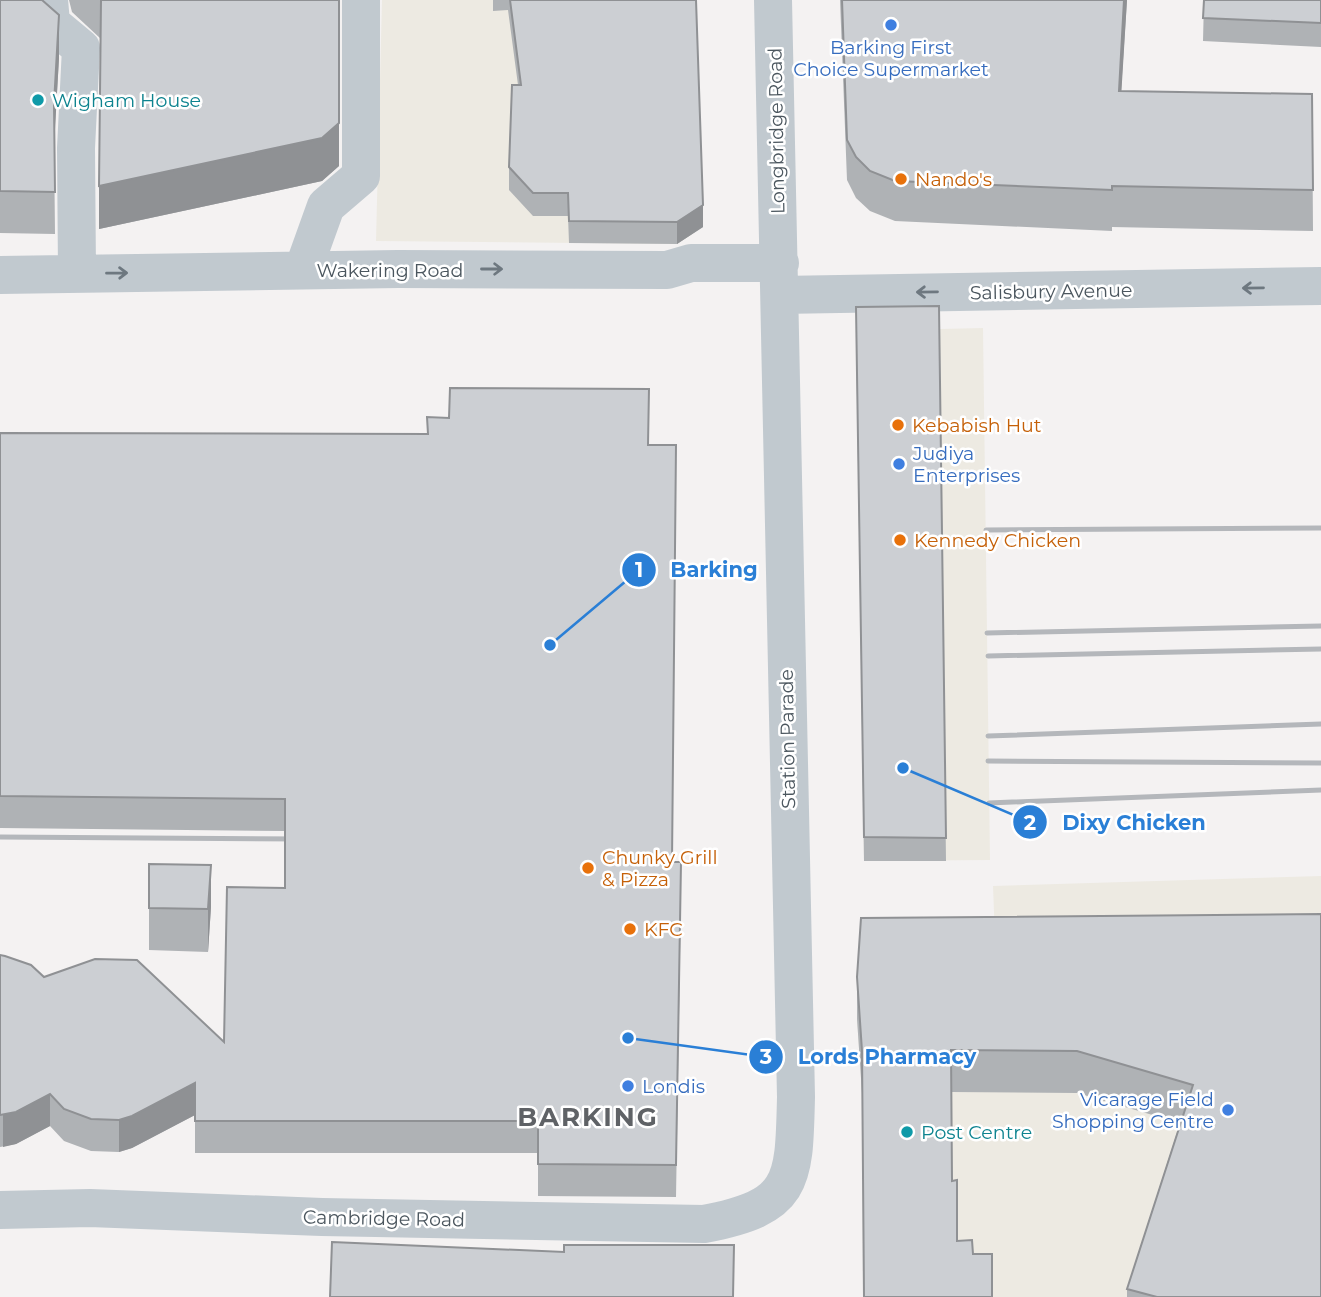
<svg xmlns="http://www.w3.org/2000/svg" width="1321" height="1297" viewBox="0 0 1321 1297" font-family="Montserrat,sans-serif">
<style>
.commercial{fill:#edeae2}
.lines{fill:none;stroke-linecap:round;stroke-linejoin:round}
.street{stroke:#c1c9cf;stroke-width:38}
.rail{stroke:#b4b7bb;stroke-width:5}
.wall{fill:#afb2b5}
.shaded-wall{fill:#8f9194}
.building{fill:#cccfd3;stroke:#8f9194;stroke-width:2}
.oneway{stroke:#6e7880}
.shop-dot{fill:#3f7fe0;stroke:#fff;stroke-width:2.5}
.culture-dot{fill:#0f9aa8;stroke:#fff;stroke-width:2.5}
.food-dot{fill:#e8710a;stroke:#fff;stroke-width:2.5}
.labels{text-anchor:middle;stroke-width:5;stroke-linejoin:round;paint-order:stroke}
.shop-label{font-size:19px;fill:#366cbe;stroke:#fff;text-anchor:start}
.culture-label{font-size:19px;fill:#0d838f;stroke:#fff;text-anchor:start}
.street-label{font-size:19px;fill:#4b565e;stroke:#fff}
.food-label{font-size:19px;fill:#c56008;stroke:#fff;text-anchor:start}
.district-label{font-size:26px;font-weight:bold;letter-spacing:2px;fill:#5f6266;stroke:#fff}
.leader{fill:none;stroke:#2a7fd6;stroke-width:2.5}
.callout-dot{fill:#2a7fd6;stroke:#fff;stroke-width:2.5}
.mark-label{font-size:21px;text-anchor:middle;font-weight:bold;fill:#fff}
.callout-label{font-size:21px;text-anchor:middle;font-weight:bold;fill:#2a7fd6;stroke:#fff;stroke-width:5;stroke-linejoin:round;paint-order:stroke}
</style>
<rect width="100%" height="100%" fill="#f4f2f2"/>
<path class="commercial" d="M 382,0 L 695,0 L 703,227 L 677,244 L 376,241 Z
M 983,328 L 990,860 L 864,861 L 856,331 Z
M 1321,876 L 1321,1297 L 863,1297 L 862,1093 L 857,1019 L 861,960 L 995,938 L 993,886 Z"/>
<g class="lines">
<path class="street" d="M 49,0 L 51,23 L 81,48 L 76,148 L 77,273
M 303,270 L 326,206 L 361,176 L 361,0
M 0,275 L 398,269 L 667,270 L 691,263 L 780,263
M 780,295 L 1321,286
M 0,1210 L 90,1208 L 322,1217 L 704,1224 C 795,1207 794,1182 796,1097 L 773,0"/>
<path class="rail" d="M 986,530 L 1321,528
M 987,633 L 1321,626
M 988,656 L 1321,649
M 988,736 L 1321,724
M 988,761 L 1321,763
M 989,803 L 1321,790
M 0,837 L 303,839"/>
</g>
<path class="wall" d="M 0,0 L 59,58 L 54,141 L 55,234 L 0,233 Z
M 69,0 L 339,0 L 339,166 L 322,181 L 99,229 L 101,39 L 72,12 Z
M 493,0 L 696,0 L 703,227 L 677,244 L 569,243 L 568,216 L 533,216 L 509,190 L 509,167 L 518,85 L 508,10 L 493,11 Z
M 840,0 L 1127,0 L 1121,91 L 1312,94 L 1313,231 L 1112,227 L 1112,231 L 895,221 L 870,211 L 856,198 L 847,180 Z
M 1204,0 L 1321,0 L 1321,47 L 1203,41 Z
M 939,306 L 946,861 L 864,861 L 856,331 Z
M 0,433 L 649,445 L 672,862 L 681,894 L 676,1197 L 538,1196 L 538,1153 L 195,1153 L 195,1115 L 132,1148 L 119,1152 L 91,1151 L 64,1141 L 50,1126 L 16,1144 L 0,1147 L 0,955 L 44,977 L 224,1042 L 285,888 L 285,831 L 0,828 Z
M 149,864 L 211,907 L 208,952 L 149,950 Z
M 1321,914 L 1321,1297 L 1127,1297 L 1127,1289 L 1180,1123 L 1077,1093 L 951,1092 L 952,1181 L 957,1241 L 973,1254 L 992,1297 L 862,1093 L 857,1019 L 857,977 Z"/>
<path class="shaded-wall" d="M 1124,0 L 1127,0 L 1119,131 L 1119,91 Z
M 59,15 L 59,58 L 54,147 L 54,104 Z
M 339,123 L 339,166 L 322,181 L 99,229 L 99,186 Z
M 703,205 L 703,227 L 677,244 L 677,222 Z
M 211,865 L 211,907 L 208,952 L 208,909 Z
M 195,1083 L 195,1115 L 132,1148 L 119,1152 L 119,1120 Z
M 50,1094 L 50,1126 L 16,1144 L 3,1147 L 3,1115 Z"/>
<path class="building" d="M 0,0 L 42,0 L 59,15 L 54,104 L 55,192 L 0,191 Z
M 101,0 L 339,0 L 339,123 L 322,138 L 99,186 Z
M 510,0 L 696,0 L 703,205 L 677,222 L 569,221 L 568,193 L 533,193 L 509,167 L 512,85 L 521,85 Z
M 842,0 L 1124,0 L 1119,91 L 1312,94 L 1313,190 L 1112,186 L 1112,190 L 895,181 L 870,171 L 856,157 L 847,140 Z
M 1204,0 L 1321,0 L 1321,23 L 1203,18 Z
M 939,306 L 946,838 L 864,837 L 856,307 Z
M 450,388 L 649,389 L 648,445 L 676,445 L 672,862 L 681,862 L 676,1165 L 538,1164 L 538,1121 L 195,1121 L 195,1083 L 132,1116 L 119,1120 L 91,1119 L 64,1109 L 50,1094 L 16,1112 L 0,1115 L 0,955 L 5,956 L 31,965 L 44,977 L 95,959 L 137,960 L 224,1042 L 227,887 L 285,888 L 285,799 L 0,796 L 0,433 L 428,434 L 427,417 L 449,418 Z
M 149,864 L 211,865 L 208,909 L 149,908 Z
M 1321,914 L 1321,1297 L 1157,1297 L 1127,1289 L 1193,1085 L 1077,1051 L 951,1050 L 952,1181 L 957,1180 L 957,1241 L 972,1240 L 973,1254 L 992,1254 L 992,1297 L 864,1297 L 862,1051 L 857,977 L 861,918 Z
M 332,1242 L 564,1252 L 564,1245 L 734,1245 L 733,1297 L 330,1297 Z"/>
<defs><path id="oneway-shaft" d="M-6 0H5M1.5-3L5.5 0L1.5 3" fill="none" stroke-width="1.6" stroke-linecap="round" stroke-linejoin="round" transform="scale(1.75)"/></defs>
<g class="oneway">
<use href="#oneway-shaft" transform="translate(492 269)"/>
<use href="#oneway-shaft" transform="translate(117 273) rotate(-1)"/>
<use href="#oneway-shaft" transform="translate(1253 288) rotate(179)"/>
<use href="#oneway-shaft" transform="translate(927 292) rotate(179)"/>
</g>
<g class="shop-dot">
<circle cx="891" cy="25" r="7"/>
<circle cx="899" cy="464" r="7"/>
<circle cx="628" cy="1086" r="7"/>
<circle cx="1228" cy="1110" r="7"/>
</g>
<g class="culture-dot">
<circle cx="38" cy="100" r="7"/>
<circle cx="907" cy="1132" r="7"/>
</g>
<g class="food-dot">
<circle cx="901" cy="179" r="7"/>
<circle cx="898" cy="425" r="7"/>
<circle cx="900" cy="540" r="7"/>
<circle cx="588" cy="868" r="7"/>
<circle cx="630" cy="929" r="7"/>
</g>
<g class="labels">
<g class="shop-label">
<text x="891" y="54" text-anchor="middle">Barking First<tspan x="891" dy="22">Choice Supermarket</tspan></text>
<text x="913" y="460">Judiya<tspan x="913" dy="22">Enterprises</tspan></text>
<text x="642" y="1093">Londis</text>
<text x="1214" y="1106" text-anchor="end">Vicarage Field<tspan x="1214" dy="22">Shopping Centre</tspan></text>
</g>
<g class="culture-label">
<text x="52" y="107">Wigham House</text>
<text x="921" y="1139">Post Centre</text>
</g>
<g class="street-label">
<text transform="translate(776 131) rotate(-91)" y="7">Longbridge Road</text>
<text x="390" y="277">Wakering Road</text>
<text transform="translate(1051 291) rotate(-1)" y="7">Salisbury Avenue</text>
<text transform="translate(787 739) rotate(-91)" y="7">Station Parade</text>
<text transform="translate(384 1218) rotate(1)" y="7">Cambridge Road</text>
</g>
<g class="food-label">
<text x="915" y="186">Nando's</text>
<text x="912" y="432">Kebabish Hut</text>
<text x="914" y="547">Kennedy Chicken</text>
<text x="602" y="864">Chunky Grill<tspan x="602" dy="22">&amp; Pizza</tspan></text>
<text x="644" y="936">KFC</text>
</g>
<g class="district-label">
<text x="588" y="1126">BARKING</text>
</g>
</g>
<path class="leader" d="M550 645L639 570M903 768L1030 822M628 1038L766 1057"/>
<g class="callout-dot">
<circle cx="550" cy="645" r="7"/>
<circle cx="903" cy="768" r="7"/>
<circle cx="628" cy="1038" r="7"/>
<circle cx="639" cy="570" r="18"/>
<circle cx="1030" cy="822" r="18"/>
<circle cx="766" cy="1057" r="18"/>
</g>
<g class="mark-label">
<text x="639" y="577">1</text>
<text x="1030" y="830">2</text>
<text x="766" y="1064">3</text>
</g>
<g class="callout-label">
<text x="714" y="577">Barking</text>
<text x="1134" y="830">Dixy Chicken</text>
<text x="887" y="1064">Lords Pharmacy</text>
</g>
</svg>
